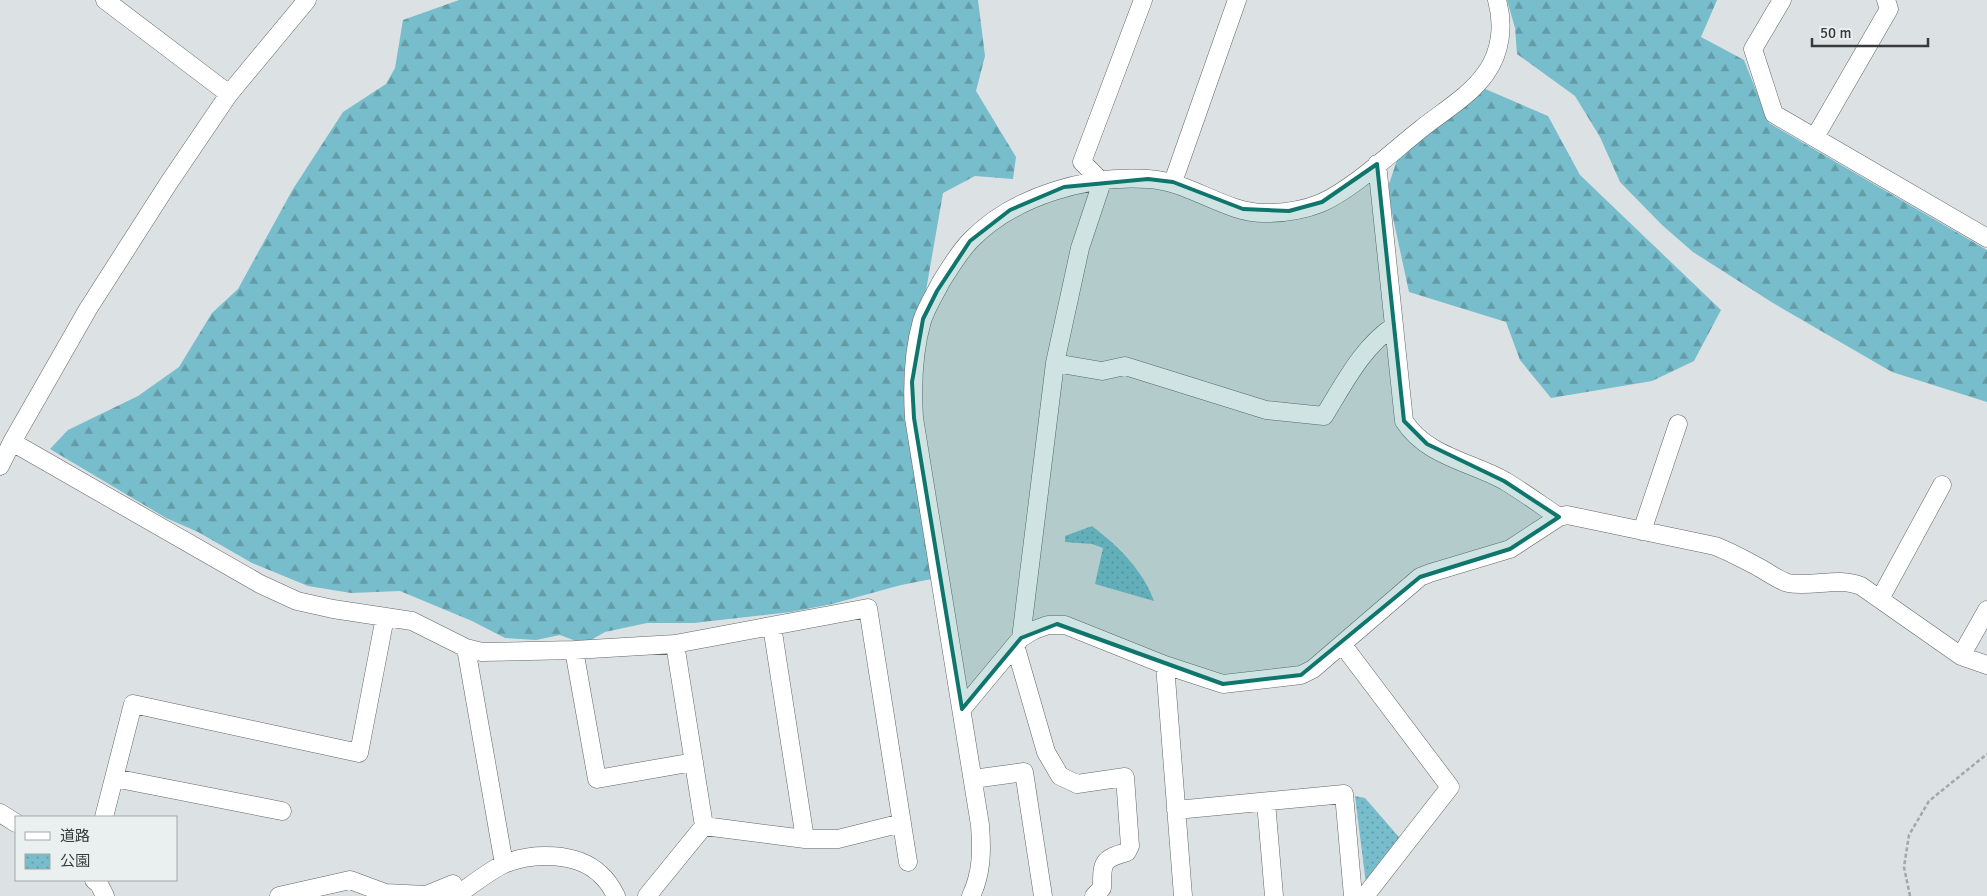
<svg xmlns="http://www.w3.org/2000/svg" width="1987" height="896" viewBox="0 0 1987 896" font-family="Signika,'Noto Sans JP',sans-serif">
<style>
.forest{fill:url(#forest-firs)}
.park{fill:url(#park-dots)}
.lines{fill:none;stroke-linecap:round;stroke-linejoin:round}
.minor-casing{stroke:#626667;stroke-width:19}
.path{stroke:#a3a7a8;stroke-width:2.5;stroke-dasharray:4 2.5;stroke-linecap:butt}
.minor{stroke:#fff;stroke-width:18}
.marked{fill:#0f766e;fill-opacity:0.2;stroke:#0f766e;stroke-width:4;stroke-linejoin:round}
</style>
<defs>
<pattern id="forest-firs" width="22" height="20" patternUnits="userSpaceOnUse" patternTransform="scale(1.25)"><rect width="22" height="20" fill="#77bdcc"/><path d="M5 1l3.5 6h-7zM16 11l3.5 6h-7z" fill="#639ba7"/></pattern>
<pattern id="park-dots" width="8" height="8" patternUnits="userSpaceOnUse" patternTransform="scale(1.25)"><rect width="8" height="8" fill="#77bdcc"/><path d="M2 2h.1M6 6h.1" fill="none" stroke="#639ba7" stroke-width="1.8" stroke-linecap="round"/></pattern>
</defs>
<rect width="100%" height="100%" fill="#dce1e3"/>
<path class="forest" d="M 459,0 L 978,0 L 985,56 L 976,91 L 1016,157 L 1013,179 L 975,176 L 943,193 L 917,342 L 912,395 L 937,578 L 901,585 L 832,604 L 791,612 L 694,623 L 647,623 L 605,632 L 584,644 L 560,635 L 536,640 L 505,638 L 472,621 L 400,591 L 351,593 L 308,586 L 252,563 L 198,532 L 166,518 L 50,449 L 68,430 L 138,396 L 179,367 L 212,313 L 238,289 L 293,189 L 343,112 L 386,84 L 395,68 L 403,20 Z
M 1507,0 L 1717,0 L 1701,37 L 1744,60 L 1769,123 L 1987,250 L 1987,402 L 1892,372 L 1773,303 L 1693,252 L 1662,225 L 1620,182 L 1600,137 L 1575,96 L 1517,54 L 1515,28 Z
M 1483,88 L 1548,116 L 1580,175 L 1721,310 L 1694,361 L 1652,381 L 1551,398 L 1520,360 L 1506,322 L 1409,292 L 1387,190 L 1397,160 Z"/>
<path class="park" d="M 1092,526 C 1118,546 1143,570 1154,601 L 1095,584 L 1103,548 L 1092,544 L 1065,542 L 1065,536 Z
M 1355,796 L 1365,798 L 1405,844 L 1367,892 Z"/>
<g class="lines">
<defs>
<path id="minor" d="M 105,0 L 229,94
M 1782,0 L 1753,49 L 1774,114 L 1987,238
M 1815,137 L 1889,9 L 1886,0
M 1377,164 L 1404,421 C 1426,456 1471,462 1505,481 C 1523,492 1541,505 1559,517
M 1173,182 L 1237,0
M 1055,363 L 1102,371 L 1125,366 L 1266,410 L 1324,416 C 1344,384 1362,347 1394,326
M 12,442 L 260,584 L 297,601 L 333,609 L 412,621 L 466,648 L 482,652 L 574,650 L 675,644 L 868,608 L 908,862
M 0,466 L 12,442 L 88,309 L 168,184 L 229,94 L 307,0
M 1642,531 L 1678,424
M 1880,599 L 1942,485
M 772,626 L 805,839
M 1021,638 L 1055,363 L 1080,248 L 1102,182 L 1082,162 L 1143,0
M 1342,644 L 1450,787 L 1365,896
M 1015,645 L 1046,752 L 1060,776 L 1077,784 L 1125,777 L 1130,846 L 1127,852 C 1102,859 1102,862 1102,888 L 1094,896
M 466,648 L 504,864
M 574,650 L 597,779 L 694,762
M 1961,656 L 1987,610
M 1165,665 L 1183,896
M 962,709 L 1021,638 L 1034,630 L 1048,625 L 1065,625 L 1165,665 L 1223,684 L 1301,675 L 1313,669 L 1420,577 L 1430,573 L 1510,549 L 1559,517 L 1567,515 L 1715,546 C 1731,552 1745,560 1760,568 C 1769,573 1778,580 1788,583 C 1813,588 1837,576 1861,586 L 1961,656 L 1987,665
M 114,778 L 282,811
M 973,779 L 1024,772 L 1043,896
M 1266,802 L 1274,896
M 1176,810 L 1344,794 L 1353,896
M 0,813 L 16,823
M 104,817 L 133,704 L 359,753 L 385,617
M 704,826 L 805,839 L 838,839 L 902,823
M 94,880 L 99,884 L 105,896
M 279,896 L 350,880 L 385,893 L 426,895 L 453,884 L 458,895
M 456,896 C 470,886 489,871 504,864 C 533,852 577,852 600,874 C 607,880 612,888 616,896
M 647,896 L 704,826 L 675,644
M 971,896 C 982,873 982,850 980,825 L 914,418 C 912,385 913,352 922,321 C 926,308 935,294 941,282 C 950,268 959,252 971,240 C 1014,196 1087,175 1148,179 C 1190,181 1226,214 1266,213 C 1284,213 1304,210 1321,203 C 1353,189 1393,151 1421,129 C 1442,112 1470,96 1486,73 C 1501,52 1504,25 1497,0"/>
</defs>
<use href="#minor" class="minor-casing"/>
<path class="path" d="M 1910,896 L 1904,867 L 1909,835 L 1929,801 L 1987,754"/>
<use href="#minor" class="minor"/>
</g>
<path class="marked" d="M 1377,164 L 1404,421 L 1427,444 L 1504,481 L 1559,517 L 1510,549 L 1420,577 L 1301,675 L 1223,684 L 1057,624 L 1021,638 L 962,709 L 914,418 L 912,382 L 923,319 L 937,291 L 970,241 L 1010,210 L 1064,187 L 1148,179 L 1173,182 L 1243,209 L 1289,211 L 1322,202 Z"/>
<rect x="15" y="816" width="162" height="65" fill="#eaeff0" stroke="#a3a7a8"/>
<rect x="25" y="832" width="25" height="8" fill="#ffffff" stroke="#a3a7a8"/>
<text x="60" y="841" font-size="15" fill="#393b3b">道路</text>
<rect x="25" y="854" width="25" height="15" fill="url(#park-dots)" stroke="#a3a7a8"/>
<text x="60" y="866" font-size="15" fill="#393b3b">公園</text>
<path d="M1812 38v8h116v-8" fill="none" stroke="#393b3b" stroke-width="2.5"/>
<text x="1820" y="38" font-size="15" fill="#393b3b" stroke="#eaeff0" stroke-width="4" paint-order="stroke">50 m</text>
</svg>
